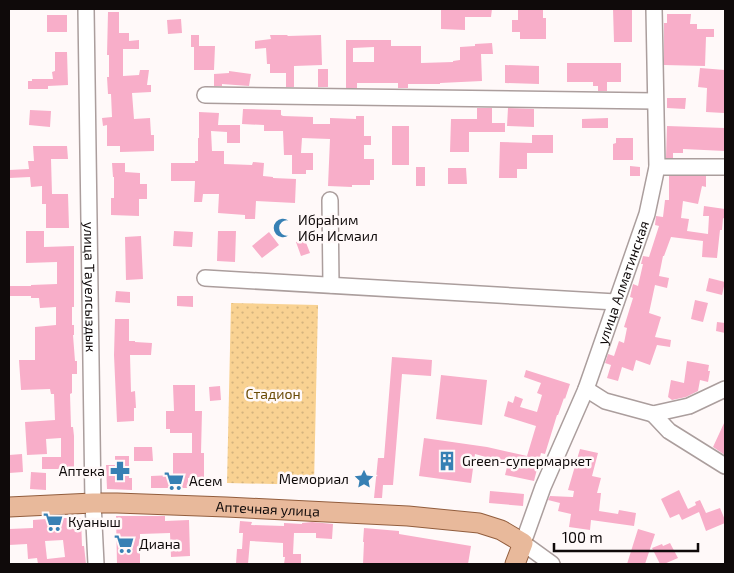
<svg xmlns="http://www.w3.org/2000/svg" width="734" height="573" viewBox="0 0 734 573" font-family="'Exo 2',sans-serif">
<style>
.park{fill:url(#park-dots)}
.building{fill:#f8aec9;fill-rule:evenodd}
.lines{fill:none;stroke-linecap:round;stroke-linejoin:round}
.minor-casing{stroke:#ab9e9d;stroke-width:18}
.major-casing{stroke:#925d3d;stroke-width:21}
.minor{stroke:#fff;stroke-width:15}
.major{stroke:#e8b99b;stroke-width:19}
.labels{text-anchor:middle;stroke-width:5;stroke-linejoin:round;paint-order:stroke}
.poi-label{font-size:14px;fill:#0f0a0a;stroke:#fff9f9;text-anchor:start}
.street-label{font-size:14px;fill:#0f0a0a;stroke:#fff9f9}
.park-label{font-size:14px;fill:#6a4b06;stroke:#fff9f9}
</style>
<defs>
<pattern id="park-dots" width="8" height="8" patternUnits="userSpaceOnUse" patternTransform="scale(1.25)"><rect width="8" height="8" fill="#f9d292"/><path d="M2 2h.1M6 6h.1" fill="none" stroke="#d4b37d" stroke-width="1.8" stroke-linecap="round"/></pattern>
</defs>
<rect width="100%" height="100%" fill="#fff9f9"/>
<path class="park" d="M 231,303 L 318,305 L 314,485 L 227,483 Z"/>
<path class="building" d="M 441,9 L 492,9 L 491,17 L 465,17 L 465,30 L 441,29 Z
M 518,9 L 543,9 L 543,18 L 546,18 L 546,39 L 520,39 L 520,32 L 512,32 L 512,20 L 518,20 Z
M 613,9 L 632,9 L 632,42 L 614,42 Z
M 108,12 L 119,12 L 119,33 L 129,33 L 129,41 L 139,40 L 139,49 L 123,49 L 123,76 L 139,75 L 140,70 L 149,70 L 147,85 L 151,85 L 151,92 L 132,93 L 134,119 L 150,118 L 151,135 L 154,135 L 154,151 L 120,152 L 120,146 L 107,146 L 107,125 L 103,126 L 102,118 L 112,117 L 111,94 L 108,94 L 107,77 L 109,77 L 109,55 L 107,55 Z
M 667,14 L 691,14 L 690,24 L 697,24 L 697,29 L 714,29 L 714,37 L 706,37 L 705,66 L 664,65 L 664,23 L 667,23 Z
M 47,15 L 67,15 L 67,32 L 47,32 Z
M 181,19 L 182,33 L 168,34 L 167,20 Z
M 191,35 L 199,35 L 199,46 L 215,46 L 214,70 L 194,70 L 194,47 L 191,47 Z
M 270,35 L 287,35 L 288,36 L 321,35 L 322,65 L 294,66 L 294,87 L 286,87 L 286,73 L 270,73 L 270,64 L 267,64 L 266,48 L 255,49 L 255,41 L 271,39 Z
M 346,40 L 391,40 L 391,46 L 421,46 L 421,63 L 453,62 L 453,61 L 460,60 L 460,47 L 475,46 L 475,44 L 492,43 L 493,54 L 481,54 L 482,81 L 440,83 L 440,84 L 408,84 L 408,88 L 398,88 L 398,83 L 357,83 L 357,88 L 346,88 ZM 374,47 L 374,62 L 353,62 L 353,48 Z
M 55,52 L 67,52 L 68,85 L 48,86 L 48,89 L 28,89 L 28,81 L 32,81 L 32,79 L 53,79 L 52,72 L 55,71 Z
M 567,63 L 621,63 L 621,82 L 607,82 L 607,91 L 598,91 L 598,86 L 593,86 L 593,82 L 567,82 Z
M 505,65 L 539,66 L 539,84 L 505,83 Z
M 700,68 L 725,70 L 725,110 L 724,110 L 724,113 L 706,112 L 707,88 L 698,87 Z
M 318,69 L 328,69 L 328,87 L 318,87 Z
M 229,71 L 251,74 L 249,86 L 222,84 L 222,86 L 214,86 L 214,74 L 229,73 Z
M 667,98 L 686,98 L 685,109 L 667,108 Z
M 477,108 L 492,108 L 492,123 L 505,123 L 505,132 L 469,132 L 469,152 L 450,152 L 451,119 L 477,119 Z
M 508,108 L 534,109 L 534,127 L 507,126 Z
M 243,109 L 281,110 L 281,115 L 283,116 L 313,117 L 313,124 L 330,124 L 330,118 L 356,119 L 356,116 L 364,116 L 364,136 L 371,136 L 371,145 L 364,145 L 364,159 L 374,159 L 374,180 L 370,180 L 370,185 L 352,185 L 352,187 L 328,186 L 330,139 L 302,138 L 301,153 L 313,153 L 313,170 L 306,170 L 306,174 L 292,174 L 292,155 L 284,155 L 283,131 L 264,131 L 264,125 L 242,124 Z
M 30,110 L 51,111 L 50,127 L 29,125 Z
M 199,112 L 219,113 L 218,125 L 240,125 L 240,143 L 227,143 L 227,132 L 211,131 L 212,151 L 224,151 L 224,164 L 252,165 L 253,162 L 264,163 L 263,176 L 273,177 L 273,178 L 296,179 L 295,203 L 256,201 L 255,219 L 245,219 L 245,215 L 218,213 L 219,194 L 203,194 L 202,202 L 194,202 L 195,181 L 171,181 L 171,163 L 195,163 L 195,161 L 198,161 L 198,138 L 199,138 Z
M 608,118 L 608,128 L 582,128 L 582,119 Z
M 392,126 L 409,126 L 409,165 L 392,165 Z
M 667,126 L 725,128 L 725,151 L 683,149 L 683,153 L 673,153 L 673,158 L 666,158 Z
M 532,135 L 553,135 L 553,153 L 527,153 L 527,169 L 517,169 L 517,178 L 499,178 L 500,142 L 532,143 Z
M 616,138 L 633,138 L 633,160 L 613,160 L 613,144 L 616,143 Z
M 33,146 L 67,146 L 68,159 L 51,159 L 52,194 L 68,194 L 69,228 L 46,228 L 46,204 L 42,204 L 42,186 L 31,187 L 30,177 L 9,178 L 9,170 L 29,169 L 28,161 L 34,161 Z
M 112,163 L 125,163 L 125,172 L 140,173 L 140,184 L 147,184 L 147,199 L 139,199 L 139,216 L 111,215 L 111,198 L 114,198 L 114,177 L 113,177 Z
M 630,166 L 640,167 L 640,176 L 630,176 Z
M 416,167 L 425,167 L 425,186 L 416,186 Z
M 448,168 L 466,168 L 467,184 L 448,184 Z
M 669,176 L 706,176 L 706,187 L 702,186 L 698,204 L 683,201 L 681,218 L 689,219 L 687,231 L 708,234 L 709,216 L 703,216 L 704,206 L 725,209 L 725,219 L 723,218 L 722,230 L 720,230 L 717,258 L 702,257 L 703,241 L 671,237 L 664,256 L 663,256 L 659,276 L 669,278 L 667,288 L 655,285 L 649,313 L 661,317 L 655,337 L 671,340 L 670,347 L 657,345 L 650,365 L 636,360 L 633,371 L 622,367 L 618,381 L 607,378 L 611,365 L 605,363 L 608,354 L 614,356 L 619,341 L 624,343 L 627,328 L 624,327 L 633,298 L 630,297 L 633,284 L 638,286 L 643,264 L 641,264 L 643,256 L 649,257 L 659,226 L 655,225 L 656,216 L 663,217 L 665,200 L 669,200 Z
M 26,231 L 44,231 L 44,247 L 74,246 L 74,307 L 72,307 L 72,325 L 74,325 L 74,335 L 73,335 L 75,361 L 77,361 L 77,374 L 72,374 L 72,393 L 70,394 L 71,427 L 73,427 L 74,436 L 74,469 L 42,469 L 42,457 L 61,457 L 61,438 L 46,439 L 47,454 L 27,455 L 25,422 L 55,420 L 54,394 L 51,394 L 50,389 L 21,390 L 19,360 L 35,360 L 35,327 L 56,325 L 56,307 L 40,308 L 39,298 L 31,298 L 31,296 L 9,296 L 9,286 L 31,286 L 31,285 L 57,284 L 57,262 L 26,263 Z
M 174,231 L 193,232 L 192,247 L 173,246 Z
M 218,231 L 236,231 L 235,262 L 217,261 Z
M 269,232 L 279,245 L 262,258 L 252,246 Z
M 141,236 L 143,279 L 126,280 L 125,237 Z
M 305,240 L 310,253 L 301,256 L 296,242 Z
M 709,278 L 725,282 L 722,295 L 706,291 Z
M 116,291 L 130,292 L 130,303 L 115,302 Z
M 177,296 L 193,296 L 193,307 L 177,306 Z
M 695,300 L 708,303 L 703,322 L 691,319 Z
M 115,319 L 129,319 L 129,341 L 135,341 L 135,342 L 152,343 L 151,355 L 130,355 L 131,392 L 135,391 L 136,408 L 134,408 L 134,421 L 117,422 L 114,355 Z
M 717,322 L 725,323 L 725,333 L 716,331 Z
M 392,357 L 432,360 L 431,376 L 402,374 L 393,485 L 383,485 L 382,498 L 374,498 L 378,458 L 384,458 Z
M 687,361 L 709,365 L 708,371 L 710,371 L 708,382 L 700,380 L 698,391 L 686,397 L 672,400 L 668,397 L 671,380 L 684,383 Z
M 526,370 L 570,384 L 565,399 L 564,398 L 558,415 L 557,415 L 545,454 L 541,453 L 534,481 L 505,475 L 508,463 L 475,454 L 471,483 L 419,476 L 424,438 L 487,447 L 527,456 L 536,426 L 504,416 L 508,401 L 513,403 L 515,396 L 523,399 L 520,407 L 537,412 L 542,395 L 537,393 L 541,383 L 524,377 Z
M 441,375 L 487,380 L 482,425 L 436,419 Z
M 173,385 L 195,385 L 195,411 L 202,411 L 201,453 L 204,453 L 204,477 L 188,478 L 188,488 L 151,488 L 151,476 L 173,475 L 173,453 L 192,453 L 192,433 L 170,433 L 170,429 L 166,429 L 166,411 L 174,411 Z
M 220,386 L 221,400 L 210,401 L 209,387 Z
M 725,421 L 725,455 L 713,447 Z
M 134,447 L 152,447 L 153,461 L 134,461 Z
M 580,449 L 598,453 L 592,476 L 601,478 L 597,493 L 601,493 L 599,511 L 618,514 L 619,510 L 636,513 L 634,526 L 591,520 L 590,530 L 569,527 L 571,514 L 558,511 L 560,503 L 548,500 L 550,496 L 573,497 L 574,491 L 568,490 Z
M 22,454 L 23,472 L 9,473 L 9,455 Z
M 115,456 L 129,456 L 129,478 L 132,478 L 132,490 L 107,489 L 106,465 L 115,465 Z
M 31,472 L 46,473 L 46,490 L 30,489 Z
M 679,490 L 688,509 L 696,505 L 695,502 L 700,500 L 706,513 L 720,508 L 725,520 L 725,523 L 706,531 L 699,512 L 682,520 L 679,514 L 670,518 L 661,499 Z
M 490,491 L 524,494 L 523,506 L 489,503 Z
M 116,516 L 165,516 L 165,521 L 189,520 L 190,556 L 171,557 L 170,533 L 140,534 L 140,564 L 117,564 Z
M 47,518 L 81,518 L 82,546 L 84,546 L 86,564 L 73,564 L 73,563 L 63,564 L 38,564 L 37,558 L 28,559 L 27,544 L 9,545 L 9,529 L 33,528 L 33,520 L 47,519 ZM 63,540 L 65,557 L 47,559 L 45,541 Z
M 240,521 L 252,522 L 251,525 L 284,526 L 284,523 L 302,524 L 302,523 L 312,522 L 333,524 L 332,539 L 316,538 L 316,533 L 294,533 L 293,554 L 301,554 L 301,564 L 284,564 L 285,557 L 283,557 L 283,543 L 250,541 L 248,564 L 236,564 L 237,549 L 242,549 L 243,533 L 239,533 Z
M 364,528 L 399,531 L 399,534 L 471,546 L 468,564 L 363,564 L 364,542 L 363,542 Z
M 638,529 L 655,534 L 645,564 L 627,564 Z
M 670,543 L 678,558 L 664,564 L 660,564 L 652,548 L 662,544 L 663,546 Z"/>
<g class="lines">
<defs>
<g id="minor">
<path id="s1" d="M 86,9 L 93,503 L 96,564"/>
<path d="M 205,95 L 655,101"/>
<path d="M 657,167 L 725,167"/>
<path d="M 330,200 L 331,285"/>
<path d="M 205,278 L 616,302"/>
<path d="M 586,389 L 605,401 L 653,414 L 689,406 L 725,389"/>
<path d="M 653,414 L 669,431 L 725,466"/>
<path id="s2" d="M 552,564 L 523,543 L 543,487 L 586,389 L 647,214 L 657,167 L 654,9"/>
</g>
<g id="major">
<path id="s3" d="M 9,507 L 93,503 L 117,503 L 226,507 L 408,516 L 479,523 L 501,530 L 523,543 L 515,564"/>
</g>
</defs>
<use href="#minor" class="minor-casing"/>
<use href="#major" class="major-casing"/>
<use href="#minor" class="minor"/>
<use href="#major" class="major"/>
</g>
<defs>
<symbol id="mosque-bare" viewBox="-9 -9 18 18"><path d="M3.5-4.9A6 6 0 1 0 3.5 4.9A5 5 0 1 1 3.5-4.9Z" fill="#3780b4" stroke="#fff9f9" stroke-width="2.5" paint-order="stroke"/></symbol>
<symbol id="building-bare" viewBox="-9 -9 18 18"><path d="M-4-6H4V6H1V3H-1V6H-4ZM-2.5-4.3h1.7v1.8h-1.7ZM.8-4.3h1.7v1.8H.8ZM-2.5-1h1.7V.8h-1.7ZM.8-1h1.7V.8H.8Z" fill="#3780b4" stroke="#fff9f9" stroke-width="2.5" paint-order="stroke"/></symbol>
<symbol id="pharmacy-bare" viewBox="-9 -9 18 18"><path d="M-2-6h4v4h4v4h-4v4h-4v-4h-4v-4h4Z" fill="#3780b4" stroke="#fff9f9" stroke-width="2.5" paint-order="stroke"/></symbol>
<symbol id="sight-bare" viewBox="-9 -9 18 18"><path d="M0-6L1.8-2.2L6-1.7L2.9 1.2L3.7 5.4L0 3.3L-3.7 5.4L-2.9 1.2L-6-1.7L-1.8-2.2Z" fill="#3780b4" stroke="#fff9f9" stroke-width="2.5" paint-order="stroke"/></symbol>
<symbol id="supermarket-bare" viewBox="-9 -9 18 18"><path d="M-6-5.5h2.5l.6 2H6L4.5 2H-2.5L-4.4-4H-6ZM-1.5 3.2a1.3 1.3 0 1 0 .1 0ZM3 3.2a1.3 1.3 0 1 0 .1 0Z" fill="#3780b4" stroke="#fff9f9" stroke-width="2.5" paint-order="stroke"/></symbol>
</defs>
<g fill-rule="evenodd">
<use href="#mosque-bare" x="269" y="214" width="28" height="28"/>
<use href="#building-bare" x="433" y="447" width="28" height="28"/>
<use href="#pharmacy-bare" x="106" y="457" width="28" height="28"/>
<use href="#sight-bare" x="350" y="465" width="28" height="28"/>
<use href="#supermarket-bare" x="160" y="467" width="28" height="28"/>
<use href="#supermarket-bare" x="39" y="508" width="28" height="28"/>
<use href="#supermarket-bare" x="110" y="530" width="28" height="28"/>
</g>
<g class="labels">
<g class="poi-label">
<text x="298" y="225">Ибраһим<tspan x="298" dy="16">Ибн Исмаил</tspan></text>
<text x="462" y="466">Green-супермаркет</text>
<text x="105" y="476" text-anchor="end">Аптека</text>
<text x="349" y="484" text-anchor="end">Мемориал</text>
<text x="189" y="486">Асем</text>
<text x="68" y="527">Куаныш</text>
<text x="139" y="549">Диана</text>
</g>
<g class="street-label">
<text dy="5" stroke="none"><textPath href="#s2" startOffset="315">улица Алматинская</textPath></text>
<text dy="5" stroke="none"><textPath href="#s1" startOffset="278">улица Тауелсыздык</textPath></text>
<text dy="5" stroke="none"><textPath href="#s3" startOffset="259">Аптечная улица</textPath></text>
</g>
<g class="park-label">
<text x="273" y="399">Стадион</text>
</g>
</g>
<rect width="734" height="573" fill="none" stroke="#0f0a0a" stroke-width="20"/>
<path d="M554 543v8h144v-8" fill="none" stroke="#0f0a0a" stroke-width="2.5"/>
<text x="562" y="543" font-size="15" fill="#0f0a0a" stroke="#fff9f9" stroke-width="4" paint-order="stroke">100 m</text>
</svg>
